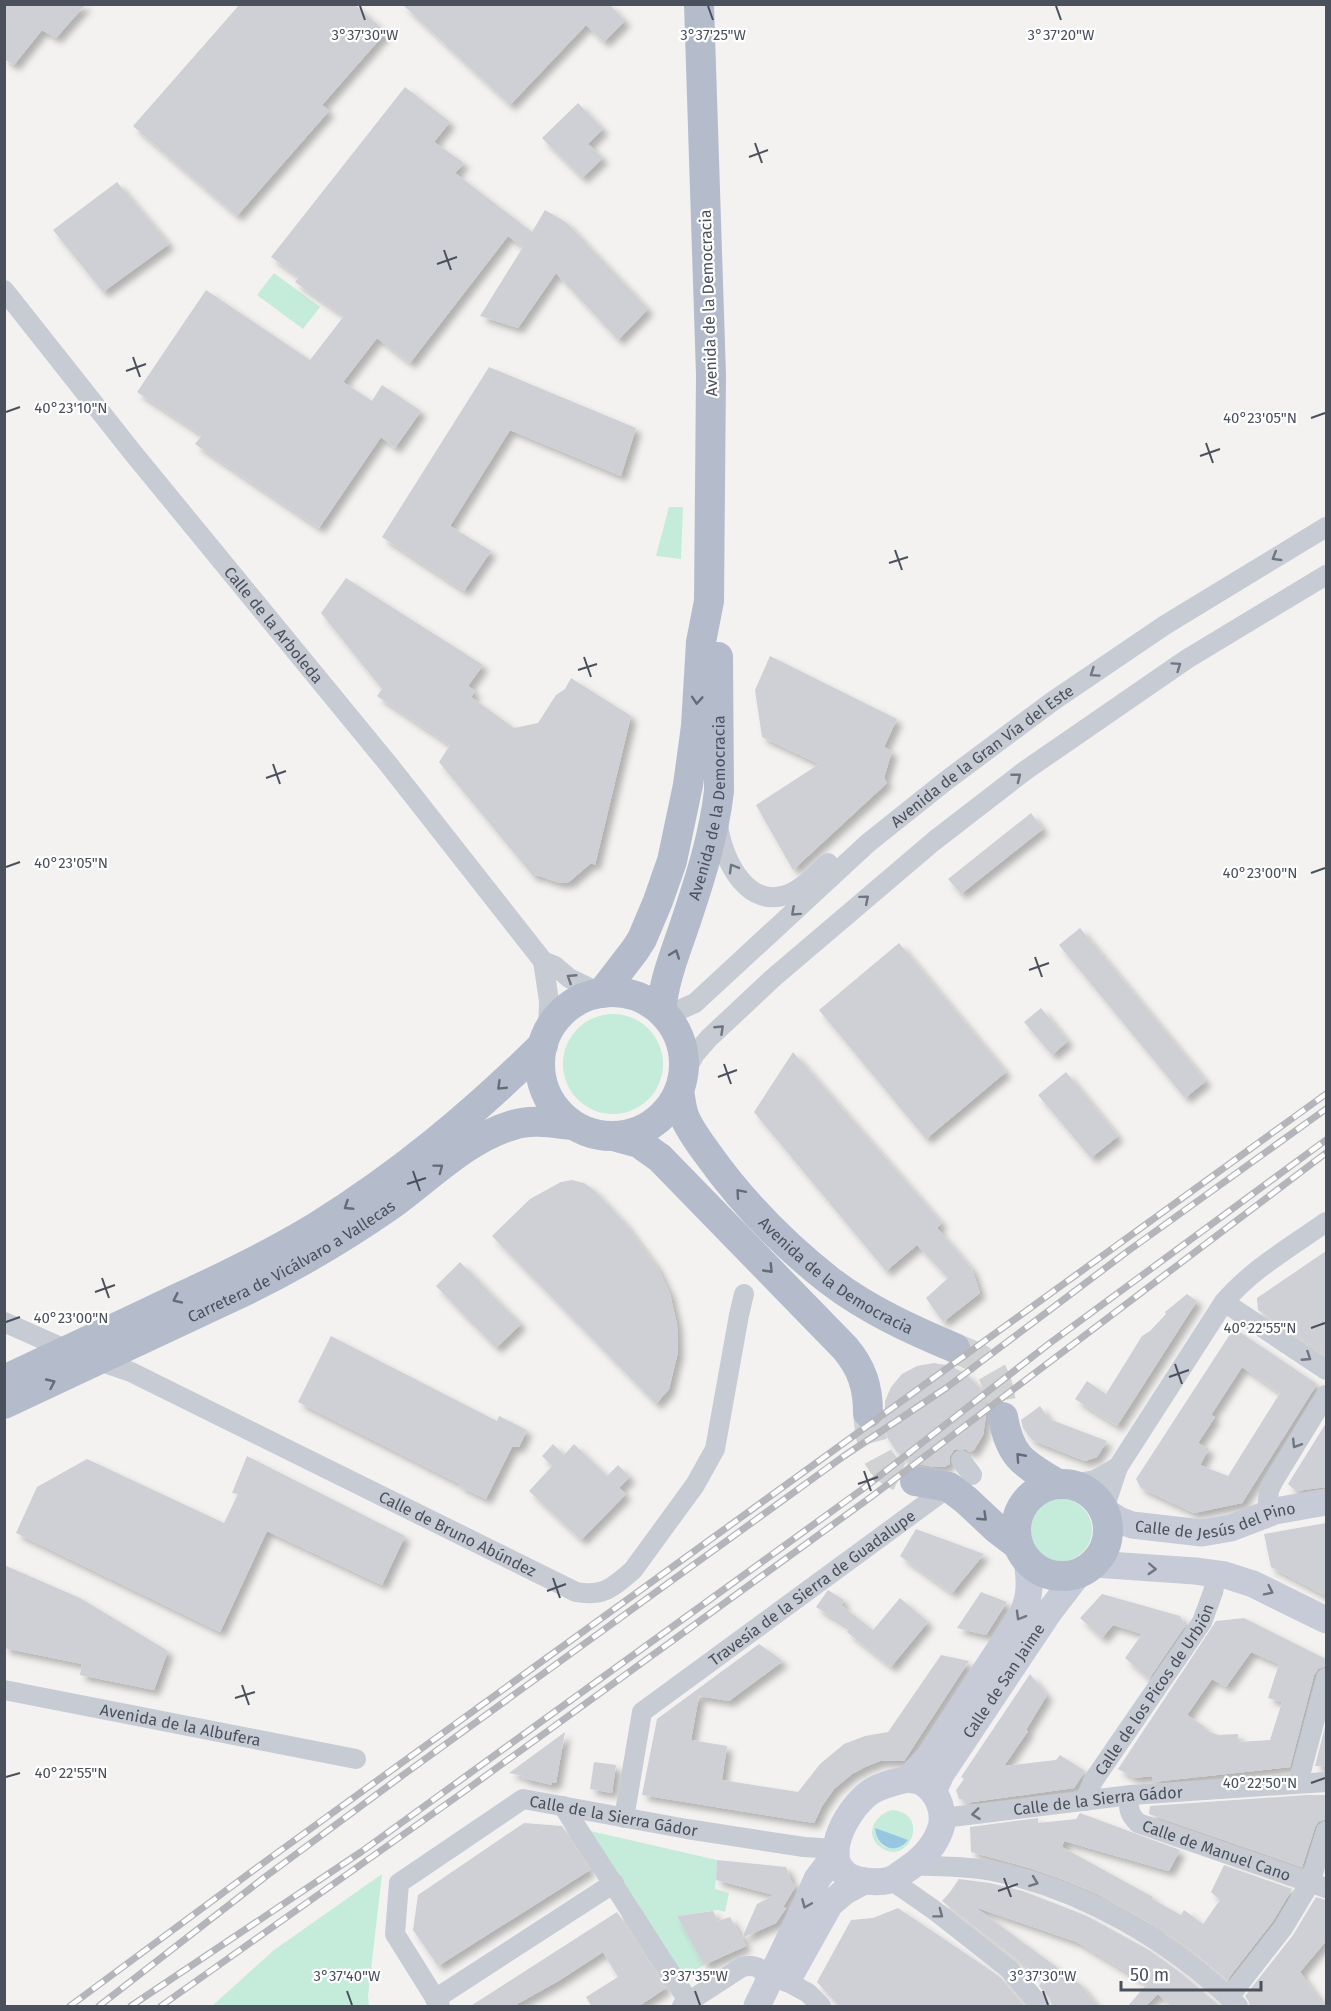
<svg xmlns="http://www.w3.org/2000/svg" width="1331" height="2011" viewBox="0 0 1331 2011" font-family="'Fira Sans',sans-serif">
<style>
.green{fill:#c5ebdb;fill-rule:evenodd}
.water{fill:#97c6e3}
.building{fill:#cfd0d5;fill-rule:evenodd;filter:url(#shadow)}
.lines{fill:none;stroke-linecap:round;stroke-linejoin:round}
.primary-tunnel{stroke:#d1d2d3;stroke-width:30;stroke-dasharray:30 15;stroke-linecap:butt}
.street{stroke:#c6cbd4;stroke-width:20}
.secondary{stroke:#c6cbd7;stroke-width:27}
.primary{stroke:#b4bccc;stroke-width:30}
.rail-casing{stroke:#b4b5ba;stroke-width:7}
.rail{stroke:#fff;stroke-width:4.5;stroke-dasharray:14;stroke-linecap:butt}
.oneway{stroke:#707680}
.oneway2{stroke:#656c78}
.oneway3{stroke:#707681}
.ticks{fill:none;stroke:#4b515c;stroke-width:2}
.labels{text-anchor:middle;stroke-width:4.5;stroke-linejoin:round;paint-order:stroke}
.street-label{font-size:16px;fill:#4b515c;stroke:#fff}
.ticks-label{font-size:15px;text-anchor:middle;fill:#4b515c;stroke:#fff;stroke-width:4.5;stroke-linejoin:round;paint-order:stroke}
</style>
<defs>
<filter id="shadow"><feDropShadow dx="5.5" dy="5.5" stdDeviation="3" flood-color="#0004"/></filter>
</defs>
<rect width="100%" height="100%" fill="#f3f2f1"/>
<path class="green" d="M 274,273 L 320,307 L 303,329 L 257,295 Z
M 669,507 L 683,507 L 681,559 L 656,556 Z
M563 1064a50 50 0 1 1 100 0a50 50 0 1 1-100 0Z
M1030 1530a31 31 0 1 1 62 0a31 31 0 1 1-62 0Z
M 892,1810 C 933,1813 907,1870 879,1846 C 864,1833 876,1814 892,1810 ZM 875,1829 L 907,1840 L 907,1841 C 891,1853 878,1850 875,1829 Z
M 573,1827 L 717,1860 L 715,1889 L 729,1893 L 725,1912 L 718,1910 L 677,1916 L 704,1965 L 673,1984 Z
M 382,1874 L 368,1996 L 369,2006 L 212,2006 L 274,1950 Z"/>
<path class="water" d="M 875,1828 L 908,1840 C 895,1856 876,1847 875,1828 Z"/>
<path class="building" d="M 4,4 L 86,4 L 56,38 L 42,30 L 14,65 L 4,59 Z
M 240,4 L 354,4 L 386,32 L 322,105 L 329,111 L 237,216 L 133,126 Z
M 402,4 L 609,4 L 625,21 L 604,42 L 586,25 L 510,105 Z
M 405,87 L 450,122 L 434,142 L 464,163 L 455,173 L 532,232 L 545,210 L 566,222 L 648,309 L 618,340 L 556,273 L 518,328 L 480,316 L 523,247 L 508,236 L 410,363 L 377,338 L 343,382 L 372,401 L 382,385 L 421,411 L 395,448 L 381,437 L 319,528 L 195,444 L 202,435 L 137,392 L 206,290 L 310,360 L 344,316 L 295,282 L 299,277 L 271,257 Z
M 578,103 L 603,129 L 588,144 L 603,158 L 582,178 L 542,138 Z
M 117,182 L 169,244 L 103,292 L 53,230 Z
M 489,367 L 636,428 L 621,476 L 510,430 L 450,526 L 491,551 L 464,591 L 382,537 Z
M 346,578 L 483,665 L 468,686 L 475,691 L 471,697 L 514,728 L 538,723 L 556,695 L 565,689 L 571,678 L 631,716 L 595,865 L 591,863 L 569,882 L 560,883 L 536,875 L 534,877 L 439,762 L 450,745 L 377,696 L 382,689 L 321,613 Z
M 770,656 L 897,719 L 884,747 L 892,751 L 884,778 L 887,783 L 793,870 L 756,805 L 819,764 L 762,737 L 755,690 Z
M 1031,813 L 1043,829 L 961,894 L 948,879 Z
M 1080,928 L 1206,1081 L 1185,1098 L 1059,945 Z
M 899,943 L 1006,1072 L 926,1139 L 819,1010 Z
M 1041,1008 L 1068,1041 L 1052,1055 L 1024,1022 Z
M 793,1052 L 942,1223 L 937,1228 L 972,1269 L 980,1293 L 943,1322 L 926,1298 L 948,1278 L 917,1245 L 886,1271 L 754,1112 Z
M 1066,1072 L 1118,1136 L 1091,1158 L 1038,1095 Z
M 572,1180 L 584,1183 L 594,1190 L 624,1222 L 657,1267 L 670,1294 L 677,1325 L 678,1352 L 669,1389 L 656,1404 L 492,1236 L 530,1199 L 561,1182 Z
M 1326,1251 L 1326,1355 L 1258,1310 L 1257,1298 Z
M 460,1262 L 521,1324 L 496,1348 L 436,1286 Z
M 1187,1294 L 1197,1301 L 1117,1426 L 1075,1399 L 1087,1381 L 1106,1394 L 1142,1336 L 1150,1331 L 1166,1314 L 1165,1312 Z
M 1234,1328 L 1317,1384 L 1242,1503 L 1194,1513 L 1141,1488 L 1136,1479 ZM 1242,1367 L 1280,1393 L 1228,1476 L 1200,1465 L 1209,1449 L 1198,1443 L 1215,1417 L 1211,1415 Z
M 331,1336 L 497,1421 L 499,1416 L 527,1430 L 519,1447 L 512,1447 L 486,1499 L 459,1486 L 460,1484 L 298,1402 Z
M 934,1363 L 951,1366 L 966,1374 L 978,1386 L 985,1402 L 986,1416 L 983,1435 L 974,1450 L 970,1452 L 965,1449 L 954,1450 L 950,1456 L 950,1464 L 944,1467 L 934,1467 L 910,1462 L 896,1451 L 887,1437 L 883,1422 L 885,1412 L 885,1401 L 891,1387 L 902,1374 L 917,1366 Z
M 1040,1406 L 1049,1419 L 1107,1441 L 1097,1457 L 1085,1461 L 1032,1440 L 1023,1428 L 1021,1420 Z
M 1326,1423 L 1326,1487 L 1296,1491 L 1288,1484 Z
M 553,1444 L 564,1455 L 574,1444 L 607,1476 L 618,1465 L 630,1477 L 619,1488 L 626,1494 L 581,1540 L 529,1491 L 552,1466 L 542,1456 Z
M 247,1456 L 405,1536 L 382,1585 L 267,1531 L 220,1632 L 16,1533 L 37,1487 L 87,1459 L 224,1523 L 238,1494 L 232,1493 Z
M 1326,1523 L 1326,1596 L 1271,1567 L 1264,1534 Z
M 916,1529 L 984,1554 L 952,1593 L 900,1556 Z
M 4,1565 L 80,1598 L 168,1651 L 154,1690 L 80,1675 L 82,1664 L 4,1648 Z
M 828,1590 L 844,1600 L 841,1605 L 873,1630 L 900,1598 L 928,1622 L 891,1667 L 847,1632 L 850,1628 L 816,1607 Z
M 981,1592 L 1007,1602 L 986,1635 L 957,1628 Z
M 1102,1594 L 1180,1616 L 1185,1626 L 1149,1679 L 1125,1658 L 1142,1634 L 1113,1625 L 1102,1638 L 1080,1618 Z
M 1244,1618 L 1326,1659 L 1326,1666 L 1318,1669 L 1314,1675 L 1290,1767 L 1152,1782 L 1152,1776 L 1134,1778 L 1118,1769 L 1216,1621 ZM 1251,1652 L 1279,1664 L 1268,1698 L 1282,1702 L 1270,1740 L 1238,1742 L 1238,1734 L 1219,1735 L 1206,1731 L 1205,1727 L 1187,1715 L 1212,1679 L 1226,1687 Z
M 759,1644 L 783,1661 L 729,1701 L 699,1696 L 691,1740 L 727,1746 L 722,1780 L 798,1792 L 820,1764 L 844,1744 L 865,1736 L 888,1732 L 941,1655 L 969,1661 L 904,1761 L 880,1761 L 865,1767 L 852,1774 L 834,1789 L 822,1806 L 814,1823 L 642,1795 L 657,1719 Z
M 1030,1674 L 1047,1695 L 1026,1730 L 1028,1731 L 1004,1766 L 1056,1760 L 1060,1755 L 1085,1771 L 1074,1788 L 965,1803 L 964,1799 L 959,1799 L 956,1790 L 964,1779 L 961,1777 Z
M 1326,1723 L 1326,1767 L 1315,1766 Z
M 565,1732 L 556,1783 L 552,1782 L 552,1785 L 522,1778 L 523,1776 L 509,1773 Z
M 594,1762 L 616,1765 L 612,1793 L 590,1789 Z
M 1307,1795 L 1326,1795 L 1326,1819 L 1318,1822 L 1315,1827 L 1302,1867 L 1149,1814 L 1150,1806 Z
M 1080,1813 L 1180,1850 L 1169,1871 L 1064,1841 L 1062,1847 L 1153,1897 L 1152,1899 L 1181,1915 L 1184,1910 L 1203,1924 L 1220,1900 L 1211,1892 L 1224,1865 L 1292,1889 L 1273,1921 L 1227,1980 L 1192,1951 L 1162,1930 L 1098,1894 L 1064,1880 L 1030,1868 L 971,1852 L 970,1827 L 1038,1818 L 1038,1823 L 1076,1819 Z
M 524,1823 L 562,1826 L 590,1870 L 438,1966 L 413,1930 L 418,1895 Z
M 717,1860 L 786,1867 L 793,1885 L 798,1882 L 783,1907 L 786,1908 L 776,1923 L 742,1938 L 757,1904 L 774,1895 L 716,1880 Z
M 959,1879 L 990,1883 L 1023,1891 L 1087,1916 L 1149,1950 L 1177,1970 L 1221,2007 L 1172,2007 L 1158,1994 L 1145,2007 L 1127,2007 L 1147,1984 L 1077,1942 L 975,1907 L 1081,1985 L 1098,2007 L 1052,2007 L 1050,1999 L 1039,1986 L 1043,1980 L 942,1901 L 950,1892 Z
M 1316,1897 L 1326,1900 L 1326,1941 L 1300,1972 L 1325,2007 L 1250,2007 L 1249,2002 L 1245,1996 L 1293,1935 Z
M 898,1908 L 990,1970 L 1001,1978 L 1025,2007 L 840,2007 L 817,1982 L 851,1920 L 873,1918 Z
M 713,1911 L 718,1921 L 730,1917 L 746,1946 L 704,1965 L 677,1916 Z
M 617,1912 L 666,1988 L 645,2002 L 638,2007 L 592,2007 L 586,1997 L 618,1977 L 603,1952 L 560,1980 L 512,2007 L 469,2007 Z"/>
<g class="lines">
<path class="primary-tunnel" d="M 955,1348 C 963,1352 973,1355 981,1360 C 999,1372 1000,1398 1003,1417
M 868,1413 C 870,1435 873,1464 897,1475 C 902,1478 909,1479 915,1481"/>
<g class="street">
<path id="s1" d="M 4,290 L 133,453 L 389,765 L 543,961 L 555,966 L 569,978 L 600,993"/>
<path d="M 718,824 C 722,859 748,913 791,893 C 805,887 817,873 828,863"/>
<path d="M 543,961 L 549,1001 L 548,1033"/>
<path id="s2" d="M 664,1013 L 677,1011 L 695,1003 L 868,843 L 947,780 L 1053,701 L 1165,625 L 1326,527"/>
<path d="M 684,1074 L 695,1054 L 709,1038 L 773,978 L 934,841 L 1026,770 L 1187,659 L 1326,575"/>
<path d="M 1224,1302 L 1326,1370"/>
<path id="s3" d="M 4,1322 L 67,1350 L 131,1372 L 576,1592 C 603,1597 614,1587 633,1570 L 695,1485 L 715,1449 L 739,1315 L 744,1294"/>
<path d="M 961,1460 L 972,1475"/>
<path d="M 1070,1484 L 1095,1480 L 1118,1467"/>
<path d="M 1104,1509 L 1118,1467 L 1224,1302 C 1252,1269 1291,1247 1326,1222"/>
<path d="M 1267,1513 L 1269,1490 L 1274,1480 L 1326,1395"/>
<path id="s4" d="M 4,1690 L 356,1759"/>
<path d="M 1298,1783 L 1326,1678"/>
<path id="s5" d="M 1131,1795 C 1127,1807 1129,1814 1138,1823 L 1326,1888"/>
<path id="s6" d="M 1085,1801 L 1093,1781 L 1202,1622 L 1213,1592 L 1215,1582 L 1214,1573"/>
<path d="M 563,1806 L 689,2002"/>
<path id="s7" d="M 624,1818 L 642,1712 L 949,1487"/>
<path id="s8" d="M 943,1818 L 1131,1795 L 1326,1782"/>
<path d="M 914,1865 C 939,1867 967,1866 992,1871 C 1083,1889 1172,1942 1238,2006"/>
<path d="M 891,1880 L 934,1910 L 1009,1969 L 1040,2006"/>
<path d="M 786,1981 L 808,1993 L 821,2006"/>
<path d="M 1229,1997 L 1283,1928 L 1310,1883 L 1326,1831"/>
<path d="M 435,1999 L 614,1883"/>
<path id="s9" d="M 440,2006 L 395,1934 L 399,1883 L 523,1799 L 687,1829 L 804,1847 L 836,1849"/>
<path d="M 682,2006 L 742,1967 C 758,1963 767,1971 767,1986"/>
</g>
<g class="secondary">
<path id="s10" d="M 1105,1511 L 1119,1520 L 1132,1525 L 1202,1533 L 1231,1528 L 1275,1511 L 1326,1502"/>
<path d="M 1094,1564 L 1195,1571 L 1225,1575 L 1253,1584 L 1326,1620"/>
<path d="M 908,1779 C 912,1780 918,1780 921,1782 C 939,1791 947,1816 939,1833 C 933,1848 919,1862 906,1870 C 901,1873 896,1878 890,1880 C 880,1883 869,1882 859,1880 C 813,1868 846,1810 869,1793 C 880,1785 895,1782 908,1779 Z"/>
<path d="M 908,1779 L 930,1756 L 1022,1615 C 1031,1596 1030,1581 1027,1560"/>
<path id="s11" d="M 933,1792 L 941,1774 L 1049,1612 L 1079,1573"/>
<path d="M 788,1979 L 830,1904 L 844,1892 L 864,1881"/>
<path d="M 757,2006 L 803,1911 L 817,1879 L 836,1854"/>
</g>
<g class="primary">
<circle cx="612" cy="1064" r="72"/>
<path d="M 602,993 L 635,950 L 642,939 L 658,901 L 672,861 L 688,785 L 696,726 L 701,642 L 709,601 L 711,375 L 699,4"/>
<path id="s12" d="M 661,1011 C 664,979 676,951 686,921 C 700,879 714,835 719,791 L 718,657"/>
<path id="s13" d="M 679,1091 C 681,1100 681,1109 685,1118 C 690,1130 699,1142 707,1153 C 741,1201 784,1245 830,1281 C 868,1310 912,1330 955,1348"/>
<path d="M 617,1137 L 639,1143 L 660,1158 L 845,1348 C 862,1368 868,1387 868,1413"/>
<path d="M 4,1380 C 61,1353 118,1327 174,1300 C 222,1278 270,1255 316,1227 C 401,1174 472,1115 543,1045"/>
<path id="s14" d="M 4,1404 L 245,1291 C 296,1266 345,1237 391,1205 C 430,1177 466,1139 513,1125 C 532,1119 553,1123 572,1125"/>
<path d="M 1003,1417 C 1010,1457 1023,1463 1056,1483"/>
<path d="M 915,1481 L 949,1487 L 966,1500 L 997,1529 L 1018,1545"/>
<circle cx="1062" cy="1530" r="46"/>
</g>
<defs>
<path id="rail" d="M 70,2006 L 266,1861 L 1326,1094
M 99,2006 L 265,1877 L 403,1775 L 844,1456 L 946,1388 L 1128,1251 L 1326,1109
M 131,2006 L 361,1852 L 864,1488 L 1050,1343 L 1326,1140
M 161,2006 L 462,1793 L 871,1497 L 1326,1153"/>
</defs>
<use href="#rail" class="rail-casing"/>
<use href="#rail" class="rail"/>
</g>
<defs><path id="oneway-chevron" d="M-2-3.5L2.5 0L-2 3.5" fill="none" stroke-width="1.6" stroke-linecap="round" stroke-linejoin="round" transform="scale(1.5)"/></defs>
<g class="oneway">
<use href="#oneway-chevron" transform="translate(1276 557) rotate(149)"/>
<use href="#oneway-chevron" transform="translate(1177 666) rotate(-35)"/>
<use href="#oneway-chevron" transform="translate(1094 673) rotate(146)"/>
<use href="#oneway-chevron" transform="translate(1017 777) rotate(-38)"/>
<use href="#oneway-chevron" transform="translate(733 868) rotate(-120)"/>
<use href="#oneway-chevron" transform="translate(865 899) rotate(-40)"/>
<use href="#oneway-chevron" transform="translate(795 912) rotate(138)"/>
<use href="#oneway-chevron" transform="translate(571 978) rotate(-147)"/>
<use href="#oneway-chevron" transform="translate(720 1029) rotate(-43)"/>
<use href="#oneway-chevron" transform="translate(1307 1357) rotate(33)"/>
<use href="#oneway-chevron" transform="translate(1296 1444) rotate(122)"/>
<use href="#oneway-chevron" transform="translate(976 1814) rotate(173)"/>
<use href="#oneway-chevron" transform="translate(1034 1882) rotate(20)"/>
<use href="#oneway-chevron" transform="translate(939 1914) rotate(37)"/>
</g>
<g class="oneway2">
<use href="#oneway-chevron" transform="translate(697 700) rotate(94)"/>
<use href="#oneway-chevron" transform="translate(675 954) rotate(-70)"/>
<use href="#oneway-chevron" transform="translate(501 1086) rotate(136)"/>
<use href="#oneway-chevron" transform="translate(439 1168) rotate(-37)"/>
<use href="#oneway-chevron" transform="translate(740 1193) rotate(-131)"/>
<use href="#oneway-chevron" transform="translate(348 1206) rotate(147)"/>
<use href="#oneway-chevron" transform="translate(769 1269) rotate(46)"/>
<use href="#oneway-chevron" transform="translate(177 1299) rotate(155)"/>
<use href="#oneway-chevron" transform="translate(51 1383) rotate(-25)"/>
<use href="#oneway-chevron" transform="translate(1020 1457) rotate(-132)"/>
<use href="#oneway-chevron" transform="translate(983 1517) rotate(43)"/>
</g>
<g class="oneway3">
<use href="#oneway-chevron" transform="translate(1152 1569) rotate(3)"/>
<use href="#oneway-chevron" transform="translate(1269 1591) rotate(26)"/>
<use href="#oneway-chevron" transform="translate(1020 1616) rotate(120)"/>
<use href="#oneway-chevron" transform="translate(806 1904) rotate(113)"/>
</g>
<path class="ticks" d="M 360,6 L 365,20M 708,6 L 713,20M 1056,6 L 1061,20M 755,143 L 762,163M 749,157 L 768,150M 444,250 L 451,270M 437,264 L 457,257M 133,357 L 140,377M 126,371 L 146,364M 6,412 L 20,407M 1311,418 L 1325,413M 1206,443 L 1213,463M 1200,456 L 1220,449M 895,550 L 902,570M 889,563 L 908,557M 584,657 L 591,677M 578,670 L 597,664M 273,764 L 280,784M 266,778 L 286,771M 6,867 L 20,862M 1311,873 L 1325,868M 1035,957 L 1042,977M 1029,970 L 1049,963M 724,1064 L 731,1084M 718,1077 L 737,1070M 413,1171 L 420,1191M 407,1184 L 426,1178M 102,1278 L 109,1298M 95,1292 L 115,1285M 6,1322 L 20,1317M 1311,1328 L 1325,1323M 1175,1364 L 1182,1384M 1169,1377 L 1189,1370M 864,1471 L 871,1491M 858,1484 L 878,1477M 553,1578 L 560,1598M 547,1591 L 566,1584M 242,1685 L 249,1705M 235,1698 L 255,1692M 6,1777 L 20,1773M 1311,1783 L 1325,1778M 1004,1878 L 1011,1897M 998,1891 L 1018,1884M 347,1991 L 352,2005M 695,1991 L 700,2005M 1043,1991 L 1048,2005"/>
<g class="labels">
<g class="street-label">
<text transform="translate(708 303) rotate(-92)" y="6">Avenida de la Democracia</text>
<text dy="6" stroke="none"><textPath href="#s1" startOffset="430">Calle de la Arboleda</textPath></text>
<text dy="6" stroke="none"><textPath href="#s2" startOffset="412">Avenida de la Gran Vía del Este</textPath></text>
<text dy="6" stroke="none"><textPath href="#s12" startOffset="210">Avenida de la Democracia</textPath></text>
<text dy="6" stroke="none"><textPath href="#s14" startOffset="321">Carretera de Vicálvaro a Vallecas</textPath></text>
<text dy="6" stroke="none"><textPath href="#s13" startOffset="249">Avenida de la Democracia</textPath></text>
<text dy="6" stroke="none"><textPath href="#s10" startOffset="116">Calle de Jesús del Pino</textPath></text>
<text dy="6" stroke="none"><textPath href="#s3" startOffset="501">Calle de Bruno Abúndez</textPath></text>
<text dy="6" stroke="none"><textPath href="#s7" startOffset="318">Travesía de la Sierra de Guadalupe</textPath></text>
<text dy="6" stroke="none"><textPath href="#s11" startOffset="132">Calle de San Jaime</textPath></text>
<text dy="6" stroke="none"><textPath href="#s6" startOffset="132">Calle de los Picos de Urbión</textPath></text>
<text dy="6" stroke="none"><textPath href="#s4" startOffset="180">Avenida de la Albufera</textPath></text>
<text dy="6" stroke="none"><textPath href="#s8" startOffset="156">Calle de la Sierra Gádor</textPath></text>
<text dy="6" stroke="none"><textPath href="#s9" startOffset="378">Calle de la Sierra Gádor</textPath></text>
<text dy="6" stroke="none"><textPath href="#s5" startOffset="114">Calle de Manuel Cano</textPath></text>
</g>
</g>
<g class="ticks-label">
<text x="365" y="40">3°37'30"W</text>
<text x="713" y="40">3°37'25"W</text>
<text x="1061" y="40">3°37'20"W</text>
<text x="71" y="413">40°23'10"N</text>
<text x="1260" y="423">40°23'05"N</text>
<text x="71" y="868">40°23'05"N</text>
<text x="1260" y="878">40°23'00"N</text>
<text x="71" y="1323">40°23'00"N</text>
<text x="1260" y="1333">40°22'55"N</text>
<text x="71" y="1778">40°22'55"N</text>
<text x="1260" y="1788">40°22'50"N</text>
<text x="347" y="1981">3°37'40"W</text>
<text x="695" y="1981">3°37'35"W</text>
<text x="1043" y="1981">3°37'30"W</text>
</g>
<rect width="1331" height="2011" fill="none" stroke="#4b515c" stroke-width="12"/>
<path d="M1121 1981v9h140v-9" fill="none" stroke="#4b515c" stroke-width="3"/>
<text x="1130" y="1981" font-size="18" fill="#4b515c" stroke="#ffffff" stroke-width="4.5" paint-order="stroke">50 m</text>
</svg>
